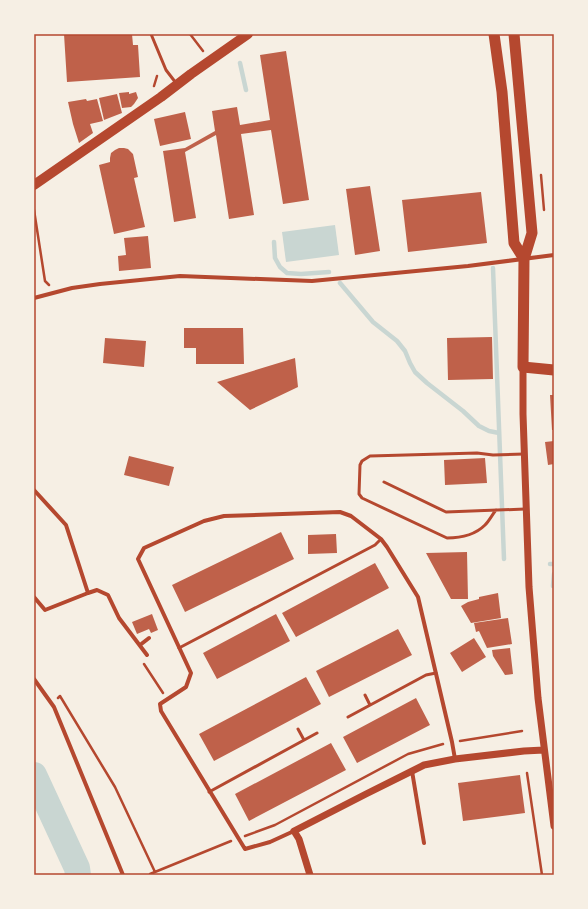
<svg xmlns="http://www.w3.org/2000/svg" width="588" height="909" viewBox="0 0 588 909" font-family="'Noto Sans',sans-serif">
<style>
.water{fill:#c9d6d2}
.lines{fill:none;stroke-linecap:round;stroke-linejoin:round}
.stream{stroke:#c9d6d2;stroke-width:4.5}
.river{stroke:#c9d6d2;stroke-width:26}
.building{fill:#bf614a}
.path{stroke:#b5482f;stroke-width:2.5}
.service{stroke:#b5482f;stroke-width:3}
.minor{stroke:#b5482f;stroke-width:4}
.tertiary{stroke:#b5482f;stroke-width:7}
.primary{stroke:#b5482f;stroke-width:10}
.trunk{stroke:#b5482f;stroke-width:11}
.neatline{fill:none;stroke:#b5482f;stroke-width:1.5}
</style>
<rect width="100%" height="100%" fill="#f6efe4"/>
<path class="water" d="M 335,225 L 339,255 L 286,262 L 282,232 Z"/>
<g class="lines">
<path class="stream" d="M 240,63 L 246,90
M 274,242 L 275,258 L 280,267 L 287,273 L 301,274 L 329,272
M 493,268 L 504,559
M 340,283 L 373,322 L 397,341 L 405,351 L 410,363 L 415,372 L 427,383 L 463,411 L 479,426 L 489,431 L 499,433
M 550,564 L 554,564
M 553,586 L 554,574"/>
<path class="river" d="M 34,775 L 77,868 L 78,875"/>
</g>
<path class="building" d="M 64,34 L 132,34 L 133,45 L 138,45 L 140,77 L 67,82 Z
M 286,51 L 309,200 L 283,204 L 271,130 L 241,134 L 254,215 L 229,219 L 216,135 L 185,152 L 196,218 L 174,222 L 163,151 L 185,148 L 215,131 L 212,111 L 237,107 L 240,125 L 270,120 L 260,55 Z
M 129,92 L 129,94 L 136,92 L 138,98 L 134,104 L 131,107 L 122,108 L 119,93 Z
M 117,94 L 122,113 L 104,120 L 99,98 Z
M 86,99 L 87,101 L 97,99 L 103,121 L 90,124 L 93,133 L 79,143 L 73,124 L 68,102 Z
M 185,112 L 191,139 L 160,146 L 154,119 Z
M 119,148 L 124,148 L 128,149 L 133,154 L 138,177 L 134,178 L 145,227 L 114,234 L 99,165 L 110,162 L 110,158 L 111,153 L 115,150 Z
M 370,186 L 380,251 L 355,255 L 346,189 Z
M 481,192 L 487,243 L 408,252 L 402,200 Z
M 148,236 L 151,268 L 119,271 L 118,256 L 126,255 L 124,238 Z
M 184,328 L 243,328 L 244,364 L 196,364 L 196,348 L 184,348 Z
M 492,337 L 493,379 L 448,380 L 447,338 Z
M 105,338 L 146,341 L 144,367 L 103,363 Z
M 295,358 L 298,387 L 250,410 L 217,382 Z
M 550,395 L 554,395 L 554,430 L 552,430 Z
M 554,441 L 554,464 L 548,465 L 545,442 Z
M 129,456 L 174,467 L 169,486 L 124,475 Z
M 485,458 L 487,483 L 445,485 L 444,460 Z
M 281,532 L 294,559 L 185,612 L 172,585 Z
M 336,534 L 337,553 L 308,554 L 308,535 Z
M 467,552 L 468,599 L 451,599 L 426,553 Z
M 375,563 L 389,588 L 296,637 L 282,613 Z
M 498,593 L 501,618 L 471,623 L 461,606 L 468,602 L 479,599 L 479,597 Z
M 152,614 L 158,630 L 151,633 L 149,629 L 137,634 L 132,622 Z
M 276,614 L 290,641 L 217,679 L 203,653 Z
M 508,618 L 512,644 L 487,648 L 479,631 L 476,632 L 474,623 Z
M 398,629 L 412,655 L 329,697 L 316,671 Z
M 474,638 L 486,657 L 462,672 L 450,653 Z
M 510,648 L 513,674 L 505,675 L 493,656 L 492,650 Z
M 306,677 L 321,704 L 214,761 L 199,734 Z
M 416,698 L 430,725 L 357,763 L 343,737 Z
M 331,743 L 346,770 L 249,821 L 235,794 Z
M 520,775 L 525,813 L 463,821 L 458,783 Z"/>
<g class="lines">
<path class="path" d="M 190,34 L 203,51
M 154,86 L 157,76
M 541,175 L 544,210
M 34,210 L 45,281 L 49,285
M 144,664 L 163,693
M 58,698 L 60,696 L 115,787 L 155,872
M 460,741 L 522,731
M 527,773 L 542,875
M 245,836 L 275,825 L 408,754 L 443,744
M 150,875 L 150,874 L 231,841"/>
<path class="service" d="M 151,34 L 166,70 L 176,83
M 384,482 L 446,512 L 525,509
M 496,510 C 492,515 489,521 485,525 C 475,535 459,538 447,538 L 362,498 L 359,494 L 360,465 L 362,461 L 370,456 L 477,453 L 493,455 L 524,454
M 179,648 L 375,545 L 381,539
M 365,695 L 370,705
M 348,717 L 426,675 L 436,673
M 298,729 L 304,740
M 209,792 L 317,733"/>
<path class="minor" d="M 34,298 L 72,288 L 100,284 L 180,276 L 312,281 L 468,266 L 554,255
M 34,490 L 66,525 L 88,593 L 45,610 L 34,597
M 88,593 L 97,590 L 108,595 L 119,618 L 147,655
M 140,645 L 149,638
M 34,679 L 54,707 L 123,875
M 412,771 L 424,843
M 294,831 L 270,842 L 245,849 L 161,711 L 160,704 L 186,687 L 191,673 L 138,559 L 144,548 L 204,521 L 224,516 L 340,512 L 351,516 L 381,539 L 387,547 L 418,597 L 452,742 L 455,759"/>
<path class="tertiary" d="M 523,367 L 523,414 L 529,587 L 538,698 L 554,826
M 310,875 L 299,839 L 294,831 L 366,794 L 424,765 L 455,759 L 524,751 L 544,750"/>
<path class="primary" d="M 34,185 L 161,97 L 191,74 L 248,34"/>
<path class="trunk" d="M 494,34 L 502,92 L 514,243 L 524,259
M 514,34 L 532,233 L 524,259 L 523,367 L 554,370"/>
</g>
<rect width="588" height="909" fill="none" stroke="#f6efe4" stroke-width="70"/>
<rect x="35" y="35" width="518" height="839" class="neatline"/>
</svg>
